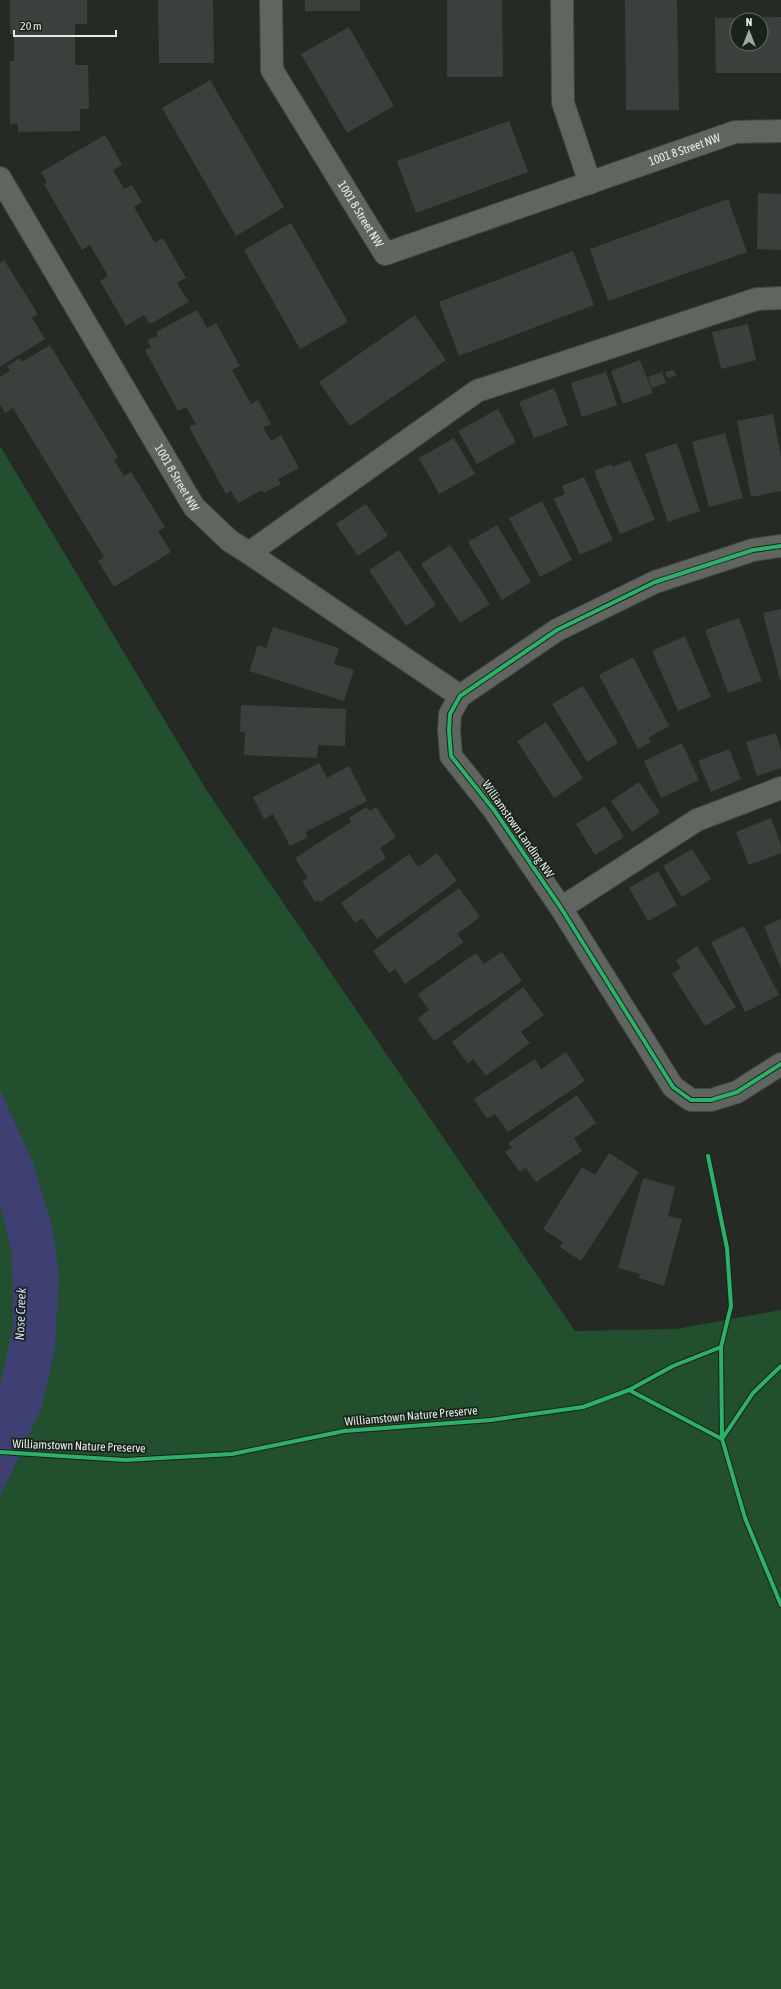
<svg xmlns="http://www.w3.org/2000/svg" width="781" height="1989" viewBox="0 0 781 1989" font-family="'Asap Condensed',sans-serif">
<style>
.green{fill:#22502f}
.water{fill:#3e3f73}
.building{fill:#3c403c;fill-rule:evenodd}
.lines{fill:none;stroke-linecap:round;stroke-linejoin:round}
.minor-casing{stroke:#414742;stroke-width:24}
.minor{stroke:#606560;stroke-width:22}
.cycleway-casing{stroke:#18231a;stroke-width:6}
.cycleway{stroke:#2db169;stroke-width:4}
.labels{text-anchor:middle;stroke-width:3.5;stroke-linejoin:round;paint-order:stroke}
.street-label{font-size:12px;fill:#e6ede7;stroke:#18231a}
.water-label{font-size:13px;font-style:italic;fill:#d1d5f9;stroke:#18231a}
</style>
<rect width="100%" height="100%" fill="#252a25"/>
<path class="green" d="M 0,446 L 207,791 L 575,1331 L 676,1329 L 781,1310 L 781,1989 L 0,1989 Z"/>
<path class="water" d="M 0,1090 L 33,1163 L 52,1225 L 59,1276 L 55,1347 L 42,1407 L 0,1497 L 0,1386 L 13,1326 L 12,1254 L 0,1203 Z"/>
<path class="building" d="M 10,0 L 87,0 L 87,24 L 75,24 L 75,65 L 88,65 L 89,109 L 80,109 L 80,131 L 18,132 L 18,124 L 10,124 L 10,61 L 14,61 L 14,34 L 10,34 Z
M 158,0 L 213,0 L 214,63 L 159,63 Z
M 305,0 L 360,0 L 360,11 L 305,11 Z
M 447,0 L 502,0 L 503,77 L 447,77 Z
M 625,0 L 677,0 L 679,110 L 626,110 Z
M 781,17 L 781,73 L 716,73 L 715,18 ZM 737,20 L 761,20 L 761,44 L 737,44 Z
M 349,27 L 394,106 L 347,133 L 301,54 Z
M 210,80 L 284,207 L 236,236 L 162,108 Z
M 509,121 L 528,172 L 416,213 L 397,161 Z
M 105,135 L 122,165 L 113,170 L 124,189 L 132,185 L 142,202 L 134,207 L 155,243 L 163,238 L 186,278 L 177,283 L 189,302 L 150,324 L 144,315 L 126,326 L 100,281 L 108,276 L 90,245 L 82,250 L 44,184 L 47,182 L 41,172 Z
M 758,193 L 781,194 L 781,250 L 757,249 Z
M 728,199 L 747,252 L 608,301 L 590,249 Z
M 291,223 L 348,322 L 300,349 L 244,250 Z
M 573,251 L 594,305 L 459,356 L 439,302 Z
M 4,260 L 38,314 L 32,318 L 45,339 L 0,367 L 0,263 Z
M 197,310 L 207,328 L 216,323 L 240,366 L 232,370 L 251,404 L 258,400 L 271,424 L 263,427 L 271,441 L 281,435 L 299,468 L 278,479 L 281,484 L 264,493 L 262,490 L 238,503 L 231,491 L 226,494 L 189,427 L 196,424 L 186,407 L 178,411 L 145,350 L 151,347 L 147,340 L 158,336 L 156,332 Z
M 415,315 L 446,360 L 350,426 L 319,382 Z
M 748,324 L 756,360 L 721,369 L 712,332 Z
M 50,345 L 118,457 L 114,460 L 124,476 L 131,472 L 165,527 L 158,531 L 171,552 L 114,587 L 98,561 L 104,557 L 13,408 L 5,413 L 0,404 L 0,377 L 10,371 L 7,366 L 20,358 L 22,362 Z
M 640,360 L 653,393 L 623,404 L 611,371 Z
M 674,370 L 676,376 L 667,378 L 665,372 Z
M 606,372 L 617,405 L 582,417 L 571,383 Z
M 662,372 L 666,383 L 652,388 L 648,377 Z
M 554,388 L 568,425 L 534,438 L 519,402 Z
M 498,409 L 516,442 L 477,464 L 458,431 Z
M 773,414 L 781,457 L 781,491 L 751,497 L 737,421 Z
M 725,433 L 743,498 L 709,507 L 692,442 Z
M 454,438 L 475,474 L 439,494 L 419,458 Z
M 677,443 L 700,511 L 668,522 L 645,454 Z
M 630,460 L 655,520 L 620,534 L 594,471 L 612,464 L 613,467 Z
M 584,477 L 613,540 L 580,555 L 554,499 L 565,494 L 562,486 Z
M 542,501 L 572,560 L 540,577 L 509,518 Z
M 366,504 L 388,536 L 358,556 L 336,524 Z
M 497,525 L 531,582 L 502,600 L 468,542 Z
M 450,545 L 490,604 L 460,623 L 421,564 Z
M 399,550 L 436,605 L 406,626 L 369,570 Z
M 781,609 L 781,680 L 780,680 L 763,613 Z
M 739,618 L 762,681 L 728,693 L 705,630 Z
M 273,627 L 339,648 L 334,664 L 354,670 L 344,701 L 249,671 L 258,645 L 266,648 Z
M 685,636 L 711,697 L 678,711 L 652,651 Z
M 633,657 L 669,726 L 648,738 L 651,742 L 638,749 L 599,675 Z
M 583,686 L 618,743 L 587,762 L 552,704 Z
M 241,705 L 346,709 L 345,746 L 318,745 L 317,758 L 244,755 L 245,732 L 240,732 Z
M 546,722 L 583,778 L 554,798 L 517,741 Z
M 776,733 L 781,750 L 781,768 L 757,776 L 746,742 Z
M 682,743 L 699,780 L 661,798 L 644,761 Z
M 729,749 L 741,779 L 711,792 L 698,761 Z
M 319,763 L 327,778 L 349,766 L 367,801 L 305,832 L 308,837 L 290,846 L 273,814 L 264,819 L 253,797 Z
M 639,782 L 660,812 L 632,832 L 611,801 Z
M 605,806 L 624,837 L 595,855 L 576,824 Z
M 366,807 L 370,811 L 376,807 L 396,837 L 380,848 L 386,858 L 320,902 L 318,900 L 315,902 L 302,881 L 308,878 L 295,858 L 351,822 L 349,818 Z
M 771,818 L 781,845 L 781,853 L 749,865 L 736,832 Z
M 692,849 L 711,879 L 682,897 L 663,866 Z
M 437,853 L 457,881 L 377,939 L 362,918 L 355,923 L 341,903 L 409,854 L 418,867 Z
M 658,871 L 677,905 L 648,921 L 629,888 Z
M 459,888 L 480,917 L 457,934 L 464,942 L 405,984 L 395,969 L 389,973 L 373,951 Z
M 781,919 L 781,969 L 764,926 Z
M 744,926 L 779,995 L 745,1012 L 711,942 Z
M 697,946 L 736,1007 L 705,1026 L 672,974 L 681,968 L 676,960 Z
M 502,952 L 522,981 L 434,1041 L 418,1018 L 429,1010 L 418,994 L 476,953 L 484,964 Z
M 523,987 L 544,1015 L 521,1032 L 530,1043 L 486,1076 L 473,1059 L 468,1064 L 452,1042 Z
M 566,1052 L 585,1081 L 508,1132 L 495,1114 L 487,1119 L 474,1099 L 535,1059 L 541,1069 Z
M 577,1095 L 596,1123 L 574,1138 L 582,1151 L 536,1182 L 526,1168 L 520,1172 L 505,1152 L 512,1148 L 508,1143 Z
M 609,1153 L 639,1172 L 581,1261 L 560,1247 L 563,1242 L 543,1229 L 582,1167 L 595,1175 Z
M 643,1178 L 675,1187 L 668,1216 L 682,1219 L 664,1286 L 639,1278 L 640,1274 L 618,1268 Z"/>
<g class="lines">
<defs>
<g id="minor">
<path id="s1" d="M 271,0 L 272,70 L 385,254 L 735,132 L 781,131"/>
<path d="M 562,0 L 563,103 L 590,183"/>
<path id="s2" d="M 0,178 L 194,507 L 230,541 L 249,553"/>
<path d="M 781,546 L 753,550 L 655,582 L 557,630 L 460,696 L 450,714 L 449,730 L 451,756 L 494,810 L 561,908 L 673,1087 L 691,1100 L 711,1100 L 737,1092 L 781,1064"/>
<path d="M 460,696 L 249,553 L 477,391 L 757,299 L 781,298"/>
<path d="M 561,908 L 697,820 L 781,788"/>
</g>
</defs>
<use href="#minor" class="minor-casing"/>
<use href="#minor" class="minor"/>
<defs>
<path id="cycleway" d="M 781,546 L 753,550 L 655,582 L 557,630 L 460,696 L 450,714 L 449,730 L 451,756 L 494,810 L 561,908 L 673,1087 L 691,1100 L 711,1100 L 737,1092 L 781,1064
M 708,1156 L 727,1248 L 731,1306 L 721,1347 L 722,1439 L 745,1518 L 781,1605
M 629,1390 L 722,1439 L 753,1393 L 781,1366
M 0,1452 L 125,1460 L 232,1454 L 344,1431 L 491,1420 L 583,1407 L 629,1390 L 673,1366 L 721,1347"/>
</defs>
<use href="#cycleway" class="cycleway-casing"/>
<use href="#cycleway" class="cycleway"/>
</g>
<g class="labels">
<g class="street-label">
<text dy="4" stroke="none"><textPath href="#s1" startOffset="603">1001 8 Street NW</textPath></text>
<text dy="4" stroke="none"><textPath href="#s1" startOffset="239">1001 8 Street NW</textPath></text>
<text dy="4" stroke="none"><textPath href="#s2" startOffset="348">1001 8 Street NW</textPath></text>
<text transform="translate(518 829) rotate(55)" y="4">Williamstown Landing NW</text>
<text transform="translate(411 1416) rotate(-5)" y="4">Williamstown Nature Preserve</text>
<text transform="translate(79 1446) rotate(2)" y="4">Williamstown Nature Preserve</text>
</g>
<g class="water-label">
<text transform="translate(20 1314) rotate(-88)" y="5">Nose Creek</text>
</g>
</g>
<g transform="translate(749 32)"><circle r="19" fill="#18231a" stroke="#6a746c"/>
<path d="M0-3L7 15L0 10L-7 15Z" fill="#a2a9a3"/>
<text y="-6" font-size="11" font-weight="bold" text-anchor="middle" fill="#e6ede7">N</text>
</g>
<path d="M14 30v6h102v-6" fill="none" stroke="#e6ede7" stroke-width="2"/>
<text x="20" y="30" font-size="12" fill="#e6ede7" stroke="#18231a" stroke-width="3" paint-order="stroke">20 m</text>
</svg>
